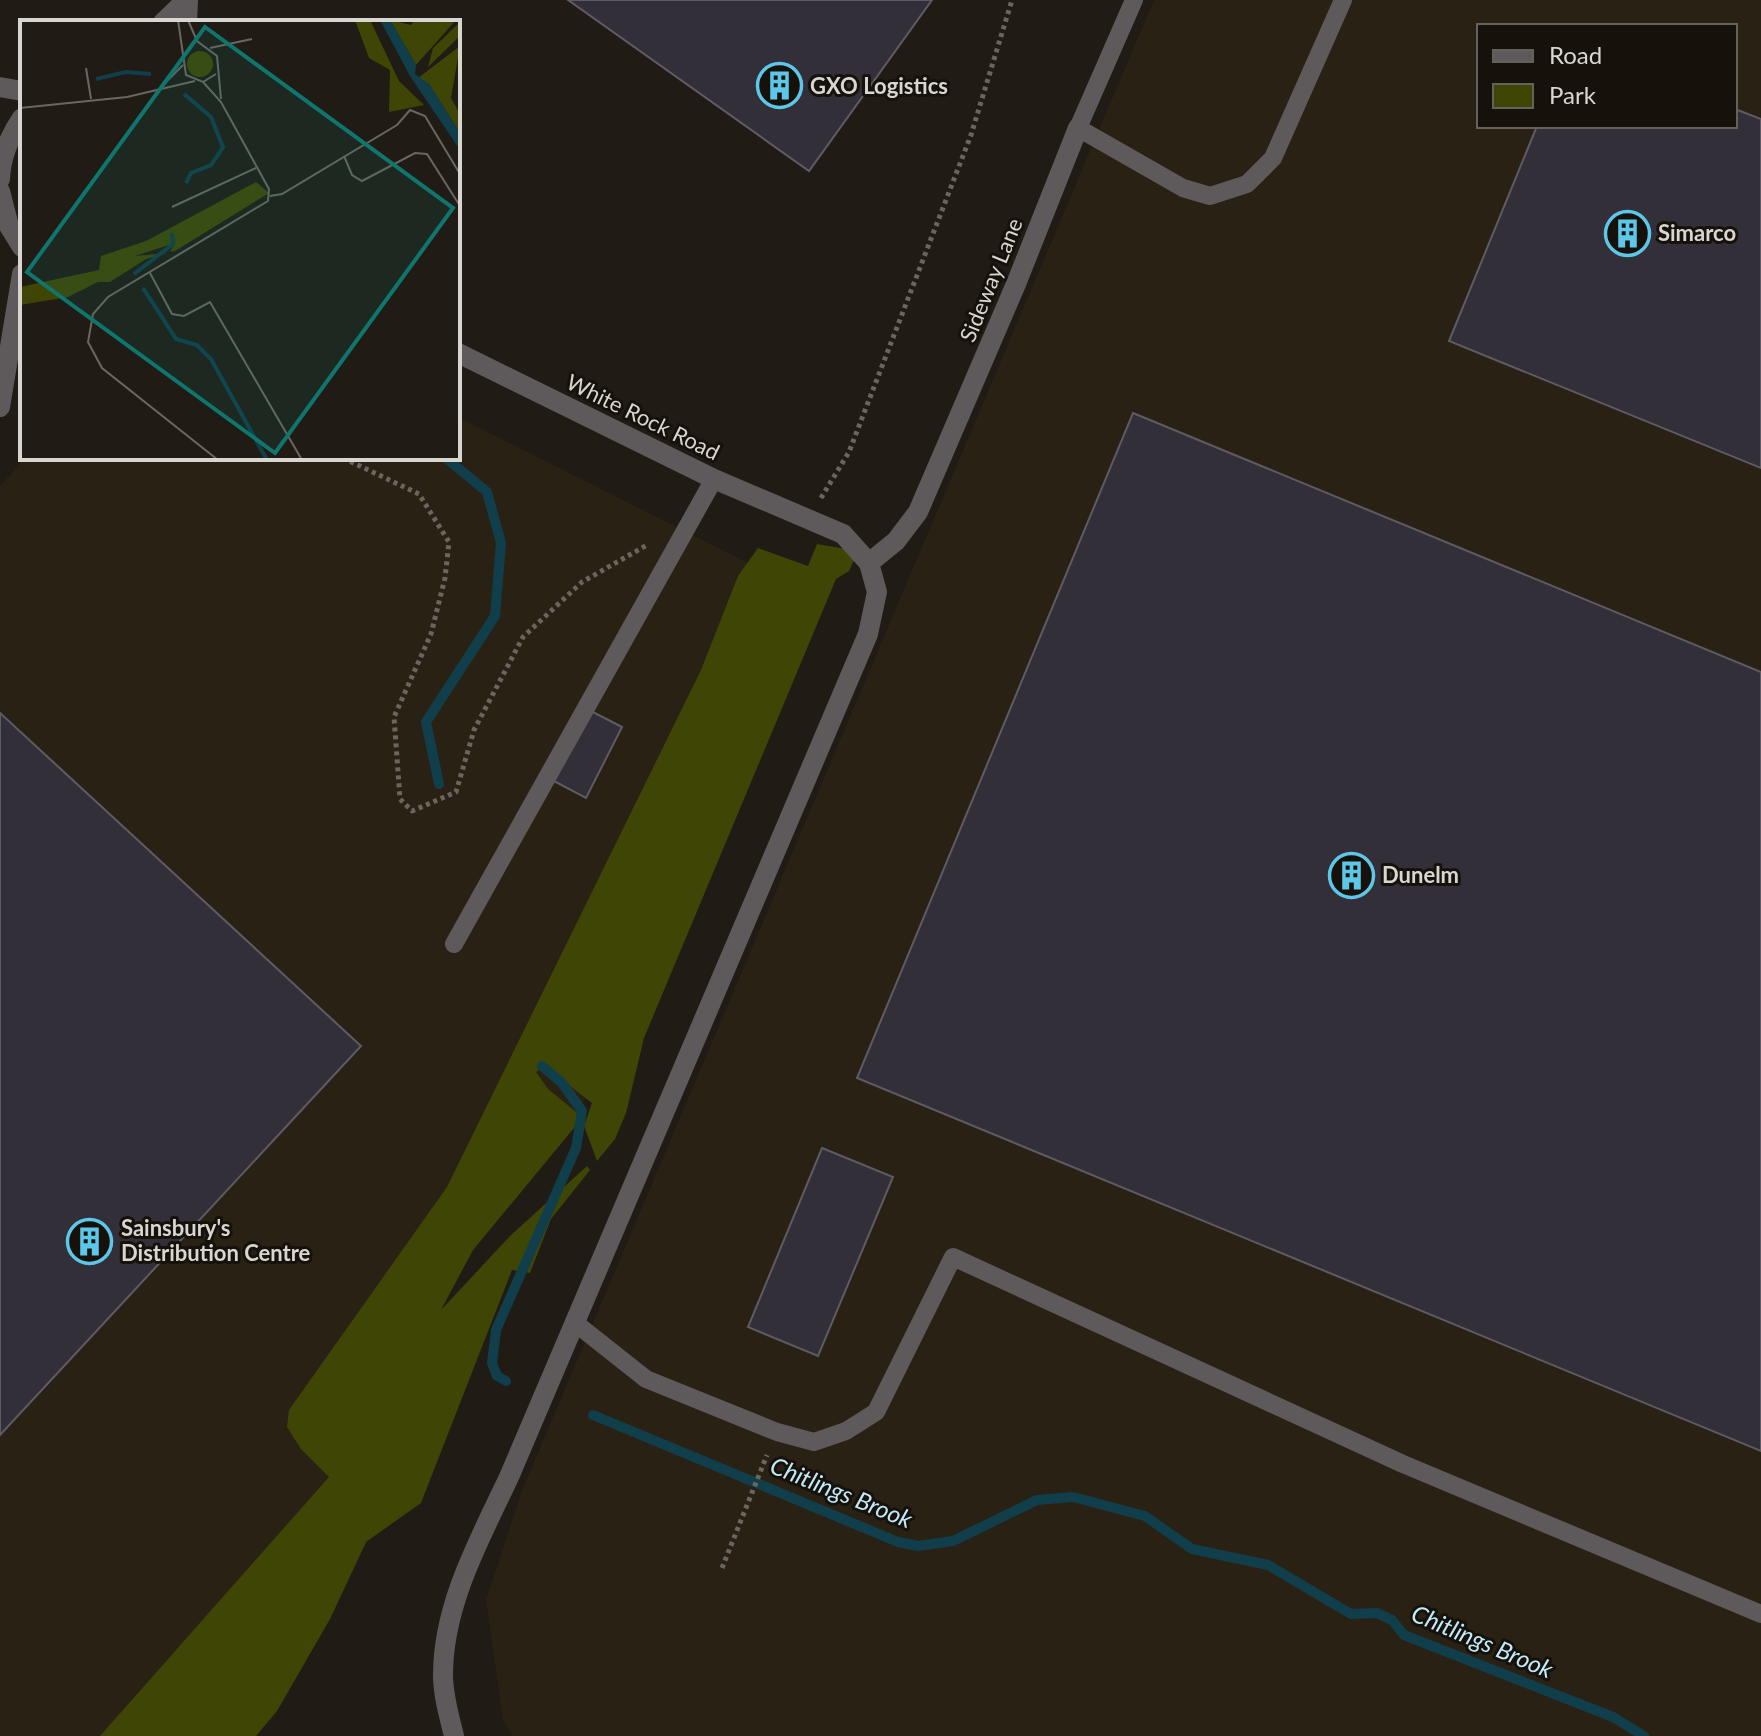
<svg xmlns="http://www.w3.org/2000/svg" width="1761" height="1736" viewBox="0 0 1761 1736" font-family="Lato,sans-serif">
<style>
.built{fill:#292214;fill-rule:evenodd}
.green{fill:#3f4605}
.lines{fill:none;stroke-linecap:round;stroke-linejoin:round}
.stream{stroke:#113e4b;stroke-width:10}
.building{fill:#322f38;stroke:#5e5b65;stroke-width:2}
.path{stroke:#69655f;stroke-width:5;stroke-dasharray:4 4;stroke-linecap:butt}
.service{stroke:#5e595a;stroke-width:18}
.minor{stroke:#5e595a;stroke-width:20}
.tertiary{stroke:#5e595a;stroke-width:20}
.labels{text-anchor:middle;stroke-width:6;stroke-linejoin:round;paint-order:stroke}
.poi-label{font-size:22px;font-weight:bold;fill:#d9d6d1;stroke:#16120b;text-anchor:start}
.street-label{font-size:22px;fill:#d9d6d1;stroke:#16120b}
.water-label{font-size:24px;font-style:italic;fill:#c2ebfa;stroke:#16120b}
.inset-river{fill:none;stroke:#113e4b;stroke-width:4}
.inset-road{fill:none;stroke:#6a6660;stroke-width:2}
.view{fill:#0f766e;fill-opacity:0.15;stroke:#0f766e;stroke-width:4}
.inset-edge{fill:none;stroke:#d9d6d1;stroke-width:4}
</style>
<rect width="100%" height="100%" fill="#201b14"/>
<path class="built" d="M 1154,0 L 1761,0 L 1761,1736 L 512,1736 L 503,1719 L 486,1600 L 523,1488 ZM 1479,26 L 1735,26 L 1735,126 L 1479,126 Z
M 458,417 L 776,577 L 574,1128 L 473,1250 L 453,1285 L 431,1331 L 407,1393 L 367,1542 L 330,1619 L 277,1711 L 256,1736 L 0,1736 L 0,486 L 25,458 L 458,458 Z"/>
<path class="green" d="M 817,544 L 858,551 L 849,571 L 836,579 L 644,1038 L 626,1113 L 615,1139 L 597,1161 L 584,1126 L 592,1103 L 544,1066 L 536,1072 L 548,1089 L 581,1116 L 574,1128 L 473,1250 L 441,1310 L 510,1236 L 587,1166 L 590,1170 L 551,1219 L 530,1273 L 512,1270 L 421,1503 L 366,1542 L 330,1619 L 277,1711 L 256,1736 L 100,1736 L 329,1477 L 301,1449 L 287,1427 L 289,1410 L 447,1187 L 701,670 L 738,576 L 758,548 L 808,566 Z"/>
<g class="lines">
<path class="stream" d="M 439,784 L 426,722 L 495,616 L 501,543 L 487,492 L 446,458
M 506,1381 L 497,1376 L 492,1363 L 496,1330 L 576,1148 L 582,1111 L 562,1083 L 542,1066
M 593,1415 L 898,1542 L 918,1546 L 953,1541 L 1037,1500 L 1073,1497 L 1145,1516 L 1192,1549 L 1268,1565 L 1351,1614 L 1377,1613 L 1392,1620 L 1404,1635 L 1613,1717 L 1644,1736"/>
</g>
<path class="building" d="M 568,0 L 932,0 L 809,171 Z
M 1735,109 L 1761,119 L 1761,468 L 1449,341 L 1537,126 L 1735,126 Z
M 1133,413 L 1761,672 L 1761,1451 L 857,1078 Z
M 589,710 L 622,727 L 586,798 L 552,780 Z
M 0,713 L 361,1046 L 0,1435 Z
M 822,1148 L 893,1177 L 818,1356 L 748,1327 Z"/>
<g class="lines">
<path class="path" d="M 343,458 L 419,494 L 449,542 L 445,578 L 431,634 L 394,717 L 400,799 L 412,811 L 456,792 L 474,730 L 523,637 L 582,582 L 647,545
M 821,498 L 849,452 L 971,135 L 1012,0
M 722,1568 L 767,1455"/>
<path class="service" d="M 1134,0 L 1078,128 L 1183,188 L 1210,196 L 1247,184 L 1273,158 L 1343,0
M 162,22 L 185,0
M 188,22 L 189,0
M 454,944 L 714,479
M 574,1322 L 646,1379 L 777,1432 L 814,1442 L 846,1431 L 876,1412 L 953,1257 L 1403,1464 L 1761,1614"/>
<path class="minor" d="M 0,407 L 22,274
M 869,563 L 896,541 L 918,512 L 1016,284 L 1078,128
M 454,1736 C 449,1716 443,1695 443,1675 C 443,1604 480,1539 509,1477 L 868,634 L 877,592 L 869,563 L 843,534 L 714,479 L 458,353"/>
<path class="tertiary" d="M 0,87 L 22,91
M 0,179 C 1,156 9,137 22,118
M 0,191 L 9,226 L 22,247"/>
</g>
<defs>
<symbol id="building-ring" viewBox="-11 -11 22 22"><circle r="9.5" fill="#16120b" stroke="#5cc7e8" stroke-width="1.5"/><path d="M-4-6H4V6H1V3H-1V6H-4ZM-2.5-4.3h1.7v1.8h-1.7ZM.8-4.3h1.7v1.8H.8ZM-2.5-1h1.7V.8h-1.7ZM.8-1h1.7V.8H.8Z" fill="#5cc7e8"/></symbol>
</defs>
<g fill-rule="evenodd">
<use href="#building-ring" x="754" y="60" width="51" height="51"/>
<use href="#building-ring" x="1602" y="208" width="51" height="51"/>
<use href="#building-ring" x="1326" y="850" width="51" height="51"/>
<use href="#building-ring" x="64" y="1216" width="51" height="51"/>
</g>
<g class="labels">
<g class="poi-label">
<text x="810" y="94">GXO Logistics</text>
<text x="1658" y="241">Simarco</text>
<text x="1382" y="883">Dunelm</text>
<text x="121" y="1236">Sainsbury's<tspan x="121" dy="25">Distribution Centre</tspan></text>
</g>
<g class="street-label">
<text transform="translate(991 280) rotate(-68)" y="8">Sideway Lane</text>
<text transform="translate(643 417) rotate(26)" y="8">White Rock Road</text>
</g>
<g class="water-label">
<text transform="translate(841 1493) rotate(22)" y="8">Chitlings Brook</text>
<text transform="translate(1482 1642) rotate(23)" y="8">Chitlings Brook</text>
</g>
</g>
<g transform="translate(20 20)">
<rect width="440" height="440" fill="#201b14"/>
<path d="M 335,0 L 350,0 L 379,61 L 404,85 L 369,92 L 370,50 L 349,38 ZM 370,0 L 391,5 L 395,0 L 436,0 L 396,45 ZM 440,2 L 440,16 L 408,47 L 413,28 ZM 440,26 L 431,78 L 440,94 L 440,113 L 409,64 L 398,58 ZM167 44a13 13 0 1 1 26 0a13 13 0 1 1-26 0ZM 236,162 L 249,173 L 155,231 L 150,232 L 155,223 L 151,213 L 152,224 L 115,236 L 148,233 L 126,239 L 90,262 L 78,262 L 48,277 L 0,285 L 0,267 L 79,250 L 81,236 L 126,221 Z" fill="#3f4605"/>
<path d="M 360,0 L 370,0 L 396,45 L 395,54 L 409,64 L 440,113 L 440,130 L 390,56 Z" fill="#113e4b"/>
<path class="inset-river" d="M 76,59 L 106,52 L 131,54M 164,74 L 191,97 L 203,127 L 191,145 L 171,153 L 166,163M 114,254 L 153,224 L 152,213M 123,268 L 156,319 L 177,325 L 191,339 L 247,440"/>
<path class="inset-road" d="M 158,0 L 166,55 L 183,62 L 196,54M 168,0 L 177,21 L 197,36 L 201,79M 190,28 L 232,19M 66,48 L 71,79M 183,62 L 201,82 L 249,169 L 248,181 L 88,277 L 73,294 L 68,322 L 82,348 L 198,440M 145,63 L 163,45M 0,88 L 107,77 L 175,61M 324,136 L 332,155 L 342,161 L 395,133 L 407,134 L 440,186M 250,176 L 262,174 L 377,105 L 390,90 L 405,96 L 440,154M 152,187 L 236,148M 130,253 L 152,294 L 164,296 L 190,282 L 282,440"/>
<path class="view" d="M 185,7 L 433,188 L 255,433 L 7,252 Z"/>
<rect width="440" height="440" class="inset-edge"/>
</g>
<rect x="1477" y="24" width="260" height="104" fill="#16120b" stroke="#64605a" stroke-width="2"/>
<rect x="1493" y="50" width="40" height="12" fill="#5e595a" stroke="#64605a" stroke-width="2"/>
<text x="1549" y="64" font-size="24" fill="#d9d6d1">Road</text>
<rect x="1493" y="84" width="40" height="24" fill="#3f4605" stroke="#64605a" stroke-width="2"/>
<text x="1549" y="104" font-size="24" fill="#d9d6d1">Park</text>
</svg>
